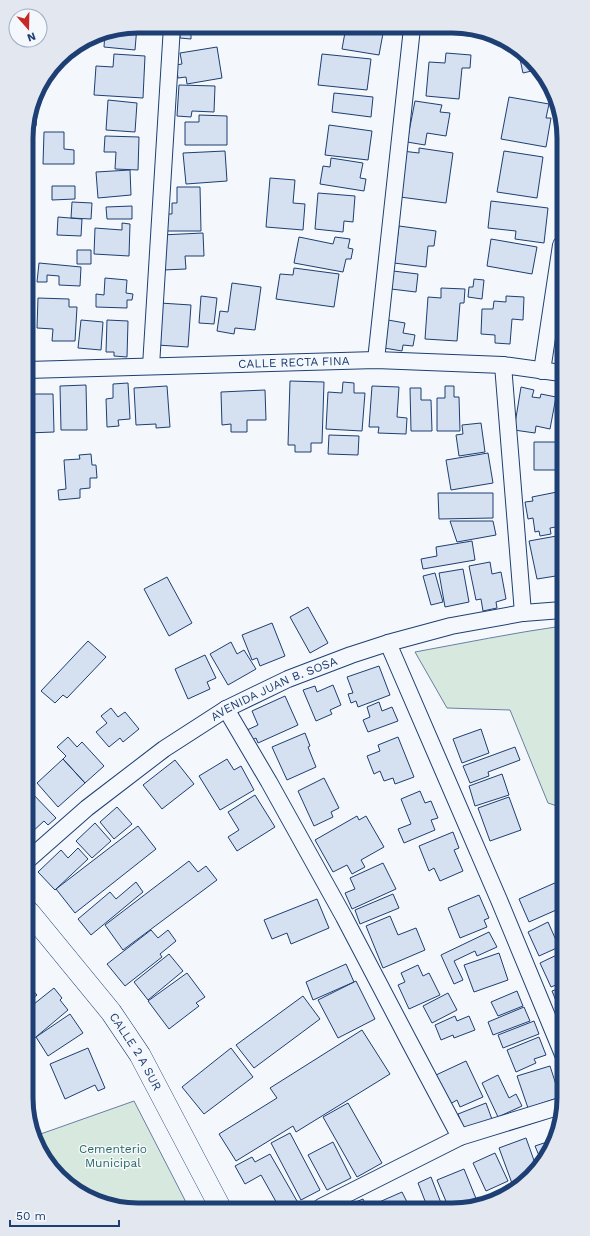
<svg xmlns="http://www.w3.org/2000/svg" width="590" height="1236" viewBox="0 0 590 1236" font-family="'Work Sans',sans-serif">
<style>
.green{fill:#d7e8df;stroke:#687fa3}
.building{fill:#d5e0f0;stroke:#1d3f73}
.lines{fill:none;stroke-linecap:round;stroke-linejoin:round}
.minor-casing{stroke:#1d3f73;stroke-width:18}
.major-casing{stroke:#1d3f73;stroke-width:22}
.minor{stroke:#f4f7fb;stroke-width:16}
.major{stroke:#f4f7fb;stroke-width:21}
.labels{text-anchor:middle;stroke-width:3;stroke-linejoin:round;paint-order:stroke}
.street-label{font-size:12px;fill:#1d3f73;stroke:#f4f7fb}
.park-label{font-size:12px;fill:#2c6c60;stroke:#f4f7fb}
.rim{fill:none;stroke:#1d3f73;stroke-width:5}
</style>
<rect width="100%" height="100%" fill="#f4f7fb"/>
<path class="green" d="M 562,626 L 563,808 L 548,803 L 510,710 L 447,708 L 415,652 C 464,643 513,633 562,626 Z
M 134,1101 L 189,1208 L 116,1208 L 64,1182 L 35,1136 Z"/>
<path class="building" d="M 137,26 L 135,50 L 104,47 L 105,32 Z
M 180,26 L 206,26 L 206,34 L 191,34 L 191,39 L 180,38 Z
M 346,27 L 365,29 L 365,27 L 384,28 L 379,55 L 342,49 Z
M 426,28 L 471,28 L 470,36 L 426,30 Z
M 217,47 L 222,78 L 187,84 L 186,77 L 178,78 L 176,65 L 182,64 L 180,53 Z
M 518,50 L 526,54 L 536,70 L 523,73 Z
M 446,53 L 471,55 L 470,68 L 462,68 L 459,99 L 426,96 L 429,62 L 445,63 Z
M 114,54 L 145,56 L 143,98 L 94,95 L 96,66 L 113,67 Z
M 322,54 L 371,59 L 367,90 L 318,85 Z
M 179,85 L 215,86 L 214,112 L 192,111 L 191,117 L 177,116 Z
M 334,93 L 373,97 L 371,117 L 332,112 Z
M 509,97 L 549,104 L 546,118 L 551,118 L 546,147 L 501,139 Z
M 108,100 L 137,103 L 135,132 L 106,130 Z
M 415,101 L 442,105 L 440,112 L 450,113 L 446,136 L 427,133 L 425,145 L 407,142 Z
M 33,106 L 32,114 L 37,114 L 36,126 L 28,126 Z
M 199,115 L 227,116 L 227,145 L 185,145 L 185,122 L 199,122 Z
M 329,125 L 372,131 L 368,160 L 325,155 Z
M 26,132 L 33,132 L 33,158 L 26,158 Z
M 44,132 L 64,132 L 64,149 L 74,150 L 74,164 L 43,164 Z
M 105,136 L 139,137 L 138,170 L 115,169 L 116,152 L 104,152 Z
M 419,148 L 453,153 L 446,203 L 400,197 L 402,151 L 419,153 Z
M 225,151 L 227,181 L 186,184 L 183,153 Z
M 504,151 L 543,157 L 537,198 L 497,192 Z
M 331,158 L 363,163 L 360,178 L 366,179 L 364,191 L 320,184 L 323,166 L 330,167 Z
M 130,170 L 131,195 L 98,198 L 96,172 Z
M 270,178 L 295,180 L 293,203 L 305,204 L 303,230 L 266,227 Z
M 52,186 L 75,186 L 75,199 L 52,200 Z
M 177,187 L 200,187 L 201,231 L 166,231 L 166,214 L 172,214 L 172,203 L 177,203 Z
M 318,193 L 355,196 L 353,222 L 344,221 L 343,232 L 315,229 Z
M 491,201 L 548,208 L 544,243 L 515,239 L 516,231 L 488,228 Z
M 72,202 L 92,203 L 91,219 L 71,218 Z
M 132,206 L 132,219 L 107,219 L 106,207 Z
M 58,217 L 82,219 L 81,236 L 57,235 Z
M 122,223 L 130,224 L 129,256 L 94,254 L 95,228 L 122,230 Z
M 399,226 L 436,231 L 434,246 L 428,246 L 426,267 L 394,263 Z
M 203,233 L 204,256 L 185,256 L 186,269 L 163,270 L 161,235 Z
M 299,237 L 333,244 L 335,237 L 350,239 L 348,248 L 353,249 L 351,259 L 346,259 L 343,272 L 294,263 Z
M 491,239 L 537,247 L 532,274 L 487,266 Z
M 77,250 L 91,250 L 91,264 L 77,264 Z
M 39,263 L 81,267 L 80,286 L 59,285 L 59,276 L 47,275 L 47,282 L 37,282 Z
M 294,268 L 339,274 L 334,307 L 276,299 L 280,274 L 293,275 Z
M 393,271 L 418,274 L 416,292 L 391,289 Z
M 105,278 L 127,280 L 126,293 L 133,294 L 132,300 L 127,300 L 127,308 L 96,307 L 96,294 L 104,295 Z
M 474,279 L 484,280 L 482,299 L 468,297 L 469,287 L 473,287 Z
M 232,283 L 261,287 L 255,330 L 235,328 L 234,334 L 217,331 L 220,311 L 228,312 Z
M 441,288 L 465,289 L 464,303 L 460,303 L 457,341 L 425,339 L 428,297 L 441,298 Z
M 201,296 L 217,298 L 214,324 L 199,323 Z
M 506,296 L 524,297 L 523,320 L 512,319 L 510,344 L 495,343 L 495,335 L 481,334 L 482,309 L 493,309 L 494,301 L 506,302 Z
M 38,298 L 69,299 L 69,307 L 77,307 L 75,341 L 52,341 L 53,329 L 37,328 Z
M 160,303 L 191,305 L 188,347 L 157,345 Z
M 27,308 L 30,308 L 27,343 Z
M 81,320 L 103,322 L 101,350 L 78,348 Z
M 107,320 L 128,321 L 127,357 L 114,356 L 114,352 L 106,352 Z
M 388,320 L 405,323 L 403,333 L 415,335 L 413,346 L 403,345 L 402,351 L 384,348 Z
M 561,327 L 561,354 L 556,353 Z
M 290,381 L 324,382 L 322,443 L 311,443 L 311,452 L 295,452 L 295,445 L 288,445 Z
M 343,382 L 354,383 L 354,393 L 365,393 L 362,431 L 326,429 L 328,392 L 342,393 Z
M 128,383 L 130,419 L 118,420 L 119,426 L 107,427 L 106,399 L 113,398 L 113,384 Z
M 86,385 L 87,430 L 61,430 L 60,386 Z
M 167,386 L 170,427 L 156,428 L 156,424 L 136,425 L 134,388 Z
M 372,386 L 399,387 L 397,417 L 407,418 L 406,434 L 378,433 L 379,427 L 369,427 Z
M 445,386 L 454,386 L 454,397 L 459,397 L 460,431 L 437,431 L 437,398 L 445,398 Z
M 521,387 L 534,390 L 532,397 L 540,398 L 541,394 L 556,397 L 550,429 L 536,426 L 535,433 L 514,430 Z
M 410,388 L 421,388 L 421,400 L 431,400 L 432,431 L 411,431 Z
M 265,390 L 266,420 L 247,420 L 247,432 L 231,432 L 231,424 L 222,425 L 221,392 Z
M 27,394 L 53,394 L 54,432 L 27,433 Z
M 481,423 L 485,452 L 459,456 L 456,435 L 463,434 L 462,425 Z
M 329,435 L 359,436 L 358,455 L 328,454 Z
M 534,442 L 561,442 L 561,470 L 534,470 Z
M 488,453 L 493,483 L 451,490 L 446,460 Z
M 91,454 L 92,465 L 96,465 L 97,478 L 90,478 L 90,488 L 80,489 L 80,498 L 59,500 L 58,490 L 66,489 L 64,460 L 80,459 L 79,455 Z
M 557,492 L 562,515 L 562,526 L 550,528 L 551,534 L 540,536 L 539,531 L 535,532 L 533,518 L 528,519 L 525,502 L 533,501 L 532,497 Z
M 438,493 L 493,493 L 493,518 L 439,519 Z
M 450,521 L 493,521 L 496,535 L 457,542 Z
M 562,535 L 562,575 L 537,579 L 529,541 Z
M 472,541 L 475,560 L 423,569 L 421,559 L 437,556 L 436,547 Z
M 490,562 L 492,574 L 501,572 L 506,599 L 496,602 L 497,608 L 483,611 L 481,599 L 476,600 L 469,566 Z
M 463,569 L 469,602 L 445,607 L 439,573 Z
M 435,573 L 443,602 L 431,605 L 423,576 Z
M 167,577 L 192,623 L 169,636 L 144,589 Z
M 308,607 L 328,643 L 310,653 L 290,617 Z
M 272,623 L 285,656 L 260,666 L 257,658 L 252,660 L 242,635 Z
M 88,641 L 106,657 L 67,698 L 63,695 L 55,703 L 41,691 Z
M 231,642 L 237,654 L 244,650 L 256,669 L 228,685 L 210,654 Z
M 205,655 L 216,678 L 207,682 L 210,689 L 188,699 L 175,669 Z
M 379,666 L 390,695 L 358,707 L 356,701 L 351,703 L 348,694 L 353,693 L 347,677 Z
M 333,685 L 341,705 L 330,710 L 332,714 L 316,721 L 303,690 L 315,686 L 317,692 Z
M 285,696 L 298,725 L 258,743 L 256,738 L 252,740 L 247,730 L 258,725 L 252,711 Z
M 379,702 L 382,711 L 392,707 L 398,721 L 368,732 L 363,720 L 370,717 L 367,707 Z
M 111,708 L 118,717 L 125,712 L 139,729 L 123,742 L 120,738 L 109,747 L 96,732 L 107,723 L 101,716 Z
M 481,729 L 489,753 L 462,763 L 453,739 Z
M 305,733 L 310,746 L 308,747 L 316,767 L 287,780 L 272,747 Z
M 68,737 L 77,747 L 82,742 L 104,766 L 85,783 L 63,759 L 66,756 L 57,747 Z
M 398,737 L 414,777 L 395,784 L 393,778 L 384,781 L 380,771 L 374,774 L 367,756 L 380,751 L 378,745 Z
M 515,747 L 520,760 L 488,772 L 489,776 L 470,783 L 463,766 Z
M 63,759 L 85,783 L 58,807 L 37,783 Z
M 227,759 L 234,770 L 241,766 L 254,790 L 220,810 L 199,776 Z
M 175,760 L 194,784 L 162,809 L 143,785 Z
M 502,774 L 509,795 L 475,806 L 469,786 Z
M 324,778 L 339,808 L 331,812 L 333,817 L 314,826 L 298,791 Z
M 29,790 L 56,818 L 48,825 L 44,821 L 32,832 L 29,829 Z
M 420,791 L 425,803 L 431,801 L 438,818 L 431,820 L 435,830 L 404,843 L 398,829 L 411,824 L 401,799 Z
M 255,795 L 275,827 L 237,851 L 228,837 L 239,830 L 228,812 Z
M 509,797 L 521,830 L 490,841 L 478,808 Z
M 117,807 L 132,824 L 114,839 L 100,822 Z
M 357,816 L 359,820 L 366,816 L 384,847 L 361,860 L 365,867 L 352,874 L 347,865 L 333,872 L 315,840 Z
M 95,823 L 111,841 L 92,858 L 76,841 Z
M 138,826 L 156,849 L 75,913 L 56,889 Z
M 453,832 L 459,848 L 454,850 L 463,871 L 440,881 L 434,868 L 429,871 L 419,846 Z
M 78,848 L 88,859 L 55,890 L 38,872 L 61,850 L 68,858 Z
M 189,861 L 198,872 L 206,866 L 217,880 L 123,950 L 105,925 Z
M 383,863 L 396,889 L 352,909 L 345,893 L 355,889 L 350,878 Z
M 136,882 L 143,892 L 91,935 L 78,919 L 110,892 L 116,899 Z
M 557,882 L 563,895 L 563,907 L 529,922 L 519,899 Z
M 393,894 L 399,908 L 360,924 L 355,910 Z
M 479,895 L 489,918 L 484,920 L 487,927 L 460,938 L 448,908 Z
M 317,899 L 329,928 L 291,944 L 287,933 L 272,939 L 264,920 Z
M 390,916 L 398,935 L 416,928 L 425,950 L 383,968 L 366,926 Z
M 548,922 L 559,947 L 539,956 L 528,932 Z
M 151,930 L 158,938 L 168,930 L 176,941 L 160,954 L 162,957 L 125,986 L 107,964 Z
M 489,932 L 497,947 L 477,956 L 475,951 L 454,961 L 463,980 L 454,984 L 441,955 Z
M 563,952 L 563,982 L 551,987 L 540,963 Z
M 499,953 L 508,980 L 474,992 L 464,965 Z
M 169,954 L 183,971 L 148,1000 L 134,982 Z
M 346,964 L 354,982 L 313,1000 L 306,982 Z
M 418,965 L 423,976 L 429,973 L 440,995 L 409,1009 L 398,985 L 405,982 L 401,973 Z
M 187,973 L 205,997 L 196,1003 L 199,1006 L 169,1029 L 148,1001 Z
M 356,981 L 375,1019 L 338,1038 L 318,1000 Z
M 29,986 L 37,995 L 29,1001 Z
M 563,987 L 563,1018 L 552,991 Z
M 54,988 L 62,998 L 60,1000 L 68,1010 L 30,1042 L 29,1008 Z
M 517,991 L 523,1006 L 498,1016 L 491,1002 Z
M 448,993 L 457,1010 L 432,1023 L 423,1006 Z
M 303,996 L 320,1019 L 254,1068 L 236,1045 Z
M 524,1007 L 530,1021 L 493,1035 L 488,1022 Z
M 70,1014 L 83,1033 L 48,1056 L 36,1037 Z
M 455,1016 L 457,1021 L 469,1016 L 475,1030 L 454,1038 L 453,1035 L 441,1040 L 435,1025 Z
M 534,1021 L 539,1034 L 503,1048 L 498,1035 Z
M 362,1030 L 390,1074 L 296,1132 L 293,1126 L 236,1161 L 219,1134 L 277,1098 L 270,1088 Z
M 539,1037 L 546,1055 L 534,1059 L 536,1063 L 516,1072 L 507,1050 Z
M 88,1048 L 105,1088 L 98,1091 L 95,1085 L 65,1099 L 50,1064 Z
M 231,1048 L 253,1077 L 204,1114 L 182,1087 Z
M 466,1061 L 483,1097 L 460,1107 L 457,1100 L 450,1104 L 436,1075 Z
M 550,1066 L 560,1097 L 528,1108 L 517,1076 Z
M 498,1075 L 509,1098 L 516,1094 L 522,1106 L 498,1117 L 482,1083 Z
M 348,1103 L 382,1163 L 357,1177 L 323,1117 Z
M 486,1103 L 493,1122 L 465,1133 L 458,1114 Z
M 290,1133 L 320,1190 L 301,1200 L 271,1143 Z
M 526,1138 L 536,1166 L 529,1168 L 532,1175 L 513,1186 L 499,1148 Z
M 556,1139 L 556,1141 L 542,1163 L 535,1146 Z
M 333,1142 L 351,1178 L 327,1190 L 308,1155 Z
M 495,1153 L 508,1181 L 486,1191 L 473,1163 Z
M 270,1154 L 297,1201 L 286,1207 L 279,1207 L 261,1175 L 245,1184 L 235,1166 L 252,1157 L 255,1162 Z
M 464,1169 L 477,1201 L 466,1206 L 448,1206 L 437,1180 Z
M 431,1177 L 441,1203 L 434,1206 L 427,1206 L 418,1183 Z
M 402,1192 L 409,1206 L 379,1207 L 377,1203 Z
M 363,1199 L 367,1207 L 344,1207 Z"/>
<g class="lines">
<defs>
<g id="minor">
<path d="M 376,360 L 412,28"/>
<path d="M 503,365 L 523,613"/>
<path d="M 151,366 L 172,26"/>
<path id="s1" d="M 27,370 L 376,360 L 503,365 L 561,373"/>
<path d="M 542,371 L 561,245"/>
<path d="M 388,643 L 499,900 L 564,1057"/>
<path d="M 226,709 L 269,782 L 344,917 L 409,1041 L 460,1137"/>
<path id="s2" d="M 29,859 L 87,808 L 164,749 L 226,709 L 288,679 L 351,655 L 388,643 L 451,626 L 523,613 L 562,610"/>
<path d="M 321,1207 L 460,1137 L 564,1105"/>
</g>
<g id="major">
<path id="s3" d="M 29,912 L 111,1012 L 140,1055 L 220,1207"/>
</g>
</defs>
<use href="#minor" class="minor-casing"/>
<use href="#major" class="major-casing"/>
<use href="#minor" class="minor"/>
<use href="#major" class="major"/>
</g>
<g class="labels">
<g class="street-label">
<text dy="4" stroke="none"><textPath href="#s1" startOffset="267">CALLE RECTA FINA</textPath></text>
<text dy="4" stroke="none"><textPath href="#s2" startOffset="300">AVENIDA JUAN B. SOSA</textPath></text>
<text dy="4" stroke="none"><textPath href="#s3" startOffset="176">CALLE 2 A SUR</textPath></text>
</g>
<g class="park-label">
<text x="113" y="1153">Cementerio<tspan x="113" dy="14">Municipal</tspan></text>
</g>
</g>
<path d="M0 0H590V1236H0ZM138 33H452A105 105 0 0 1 557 138V1098A105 105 0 0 1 452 1203H138A105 105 0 0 1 33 1098V138A105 105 0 0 1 138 33Z" fill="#e3e8f0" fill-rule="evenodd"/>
<path class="rim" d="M138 33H452A105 105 0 0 1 557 138V1098A105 105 0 0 1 452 1203H138A105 105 0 0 1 33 1098V138A105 105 0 0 1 138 33Z"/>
<g transform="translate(28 28) rotate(160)"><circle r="19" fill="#f4f7fb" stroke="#9eadc5"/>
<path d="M0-3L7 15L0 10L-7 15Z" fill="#c62828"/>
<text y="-6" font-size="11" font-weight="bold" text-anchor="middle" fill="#1d3f73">N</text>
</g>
<path d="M10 1220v6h109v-6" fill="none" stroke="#1d3f73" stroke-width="2"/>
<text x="16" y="1220" font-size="12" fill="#1d3f73" stroke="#f4f7fb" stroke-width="3" paint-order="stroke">50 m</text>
</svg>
